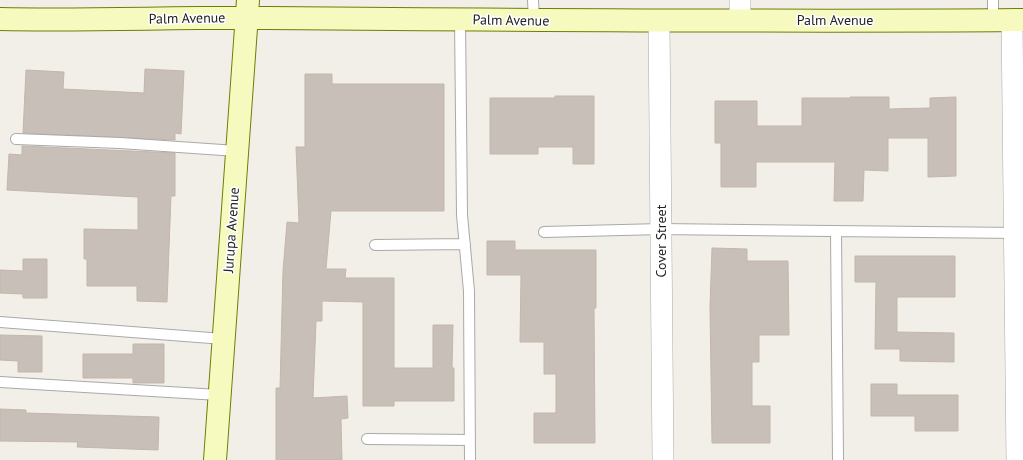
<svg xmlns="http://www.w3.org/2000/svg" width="1023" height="460" viewBox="0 0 1023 460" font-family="'PT Sans',sans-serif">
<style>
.building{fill:#c7bfb8;stroke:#c4b6ab}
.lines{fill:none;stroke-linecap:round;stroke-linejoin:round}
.lane-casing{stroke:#a9a9a9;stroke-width:12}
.street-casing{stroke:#a9a9a9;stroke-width:22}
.secondary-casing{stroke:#707d05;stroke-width:24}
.lane{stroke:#fff;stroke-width:10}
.street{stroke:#fff;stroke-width:21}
.secondary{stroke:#f7fabf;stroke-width:22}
.labels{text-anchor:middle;stroke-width:3;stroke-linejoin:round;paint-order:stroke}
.street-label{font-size:14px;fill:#222;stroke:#fff}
</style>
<rect width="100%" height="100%" fill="#f2efe9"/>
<path class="building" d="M 145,69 L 184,71 L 181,134 L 175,133 L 175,140 L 23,133 L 26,70 L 64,72 L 63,89 L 144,93 Z
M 305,74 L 332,74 L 332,84 L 444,84 L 444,211 L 331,211 L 326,269 L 346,269 L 345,278 L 394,278 L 394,368 L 433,368 L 433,325 L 453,325 L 452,368 L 454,368 L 454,401 L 394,401 L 394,406 L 363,406 L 363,302 L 322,301 L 322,321 L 316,321 L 313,398 L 347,396 L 348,418 L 341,419 L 342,460 L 276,460 L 276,388 L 280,388 L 283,271 L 287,222 L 299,223 L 296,147 L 305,147 Z
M 555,96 L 594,96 L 594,164 L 573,164 L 573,147 L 538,147 L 538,154 L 490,154 L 490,98 L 555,98 Z
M 850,97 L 889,97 L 889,109 L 930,108 L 930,98 L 956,97 L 956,176 L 928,177 L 928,138 L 888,138 L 888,171 L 864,170 L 863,201 L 834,201 L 835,162 L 756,162 L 756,187 L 721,187 L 721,143 L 715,143 L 715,101 L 757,101 L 757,126 L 802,126 L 802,98 L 850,98 Z
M 22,146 L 175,153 L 175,196 L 171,196 L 167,302 L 137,301 L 137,286 L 87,286 L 87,259 L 84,259 L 84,229 L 138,230 L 138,197 L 7,190 L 9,154 L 22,155 Z
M 487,241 L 515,241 L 515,250 L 596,250 L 596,308 L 594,308 L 595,443 L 534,443 L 534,413 L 556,413 L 556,374 L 544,374 L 544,342 L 520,342 L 521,275 L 487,275 Z
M 712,248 L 747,249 L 747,261 L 788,261 L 789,335 L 759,335 L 759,362 L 752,362 L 752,406 L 770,406 L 770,443 L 712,443 L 710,306 Z
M 855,256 L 955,256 L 955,297 L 897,297 L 897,332 L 954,333 L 954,362 L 900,361 L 900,349 L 875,349 L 876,282 L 855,282 Z
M 23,259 L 47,259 L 47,298 L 23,298 L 23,294 L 0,293 L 0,270 L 23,271 Z
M 0,335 L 42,336 L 42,372 L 18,372 L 18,361 L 0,360 Z
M 133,344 L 164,344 L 164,383 L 133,383 L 133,378 L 83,378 L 83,354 L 133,354 Z
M 871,384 L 897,384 L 897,395 L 958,395 L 958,431 L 915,431 L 915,416 L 871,416 Z
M 0,409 L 26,410 L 26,413 L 159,417 L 158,450 L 77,447 L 78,442 L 0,441 Z"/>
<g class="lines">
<defs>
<path id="lane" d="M 533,0 L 534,20
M 993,0 L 993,20
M 460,19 L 462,215 L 469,291 L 470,460
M 16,139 L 120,143 L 237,151
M 836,231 L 838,460
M 544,232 L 661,229 L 1017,233
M 375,245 L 465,244
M 0,322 L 224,339
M 0,382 L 219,395
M 367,439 L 470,440"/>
<path id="street" d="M 740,0 L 740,20
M 1012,20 L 1017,460
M 659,21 L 663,460"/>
<path id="secondary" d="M 0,19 C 89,21 178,17 267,18 C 519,20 771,22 1023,20
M 215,460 L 248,0"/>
</defs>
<use href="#lane" class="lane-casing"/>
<use href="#street" class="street-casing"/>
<use href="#secondary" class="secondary-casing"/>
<use href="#lane" class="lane"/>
<use href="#street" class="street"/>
<use href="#secondary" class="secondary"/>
</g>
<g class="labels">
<g class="street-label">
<text transform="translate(187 18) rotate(-1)" y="5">Palm Avenue</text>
<text transform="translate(511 20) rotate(1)" y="5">Palm Avenue</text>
<text x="835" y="25">Palm Avenue</text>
<text transform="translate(231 230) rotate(-86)" y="5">Jurupa Avenue</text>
<text transform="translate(661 241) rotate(-90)" y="5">Cover Street</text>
</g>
</g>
</svg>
